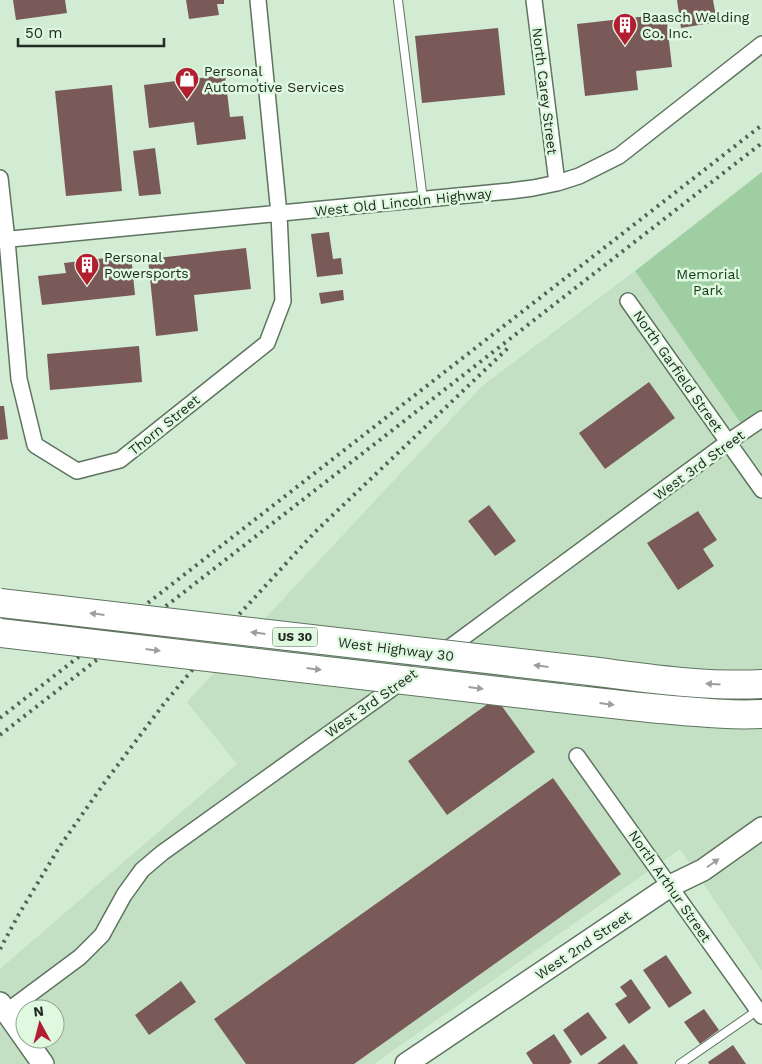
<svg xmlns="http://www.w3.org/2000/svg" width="762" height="1064" viewBox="0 0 762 1064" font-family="'Work Sans',sans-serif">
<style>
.built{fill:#c3e0c4;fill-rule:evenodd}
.green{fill:#a0cea3}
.building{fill:#795a59}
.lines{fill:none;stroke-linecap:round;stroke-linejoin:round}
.lane-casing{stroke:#5e745f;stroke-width:10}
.street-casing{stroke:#5e745f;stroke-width:18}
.secondary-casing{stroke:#5e745f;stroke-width:24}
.highway-casing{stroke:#5e745f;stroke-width:30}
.lane{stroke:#fff;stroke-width:8}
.street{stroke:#fff;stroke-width:15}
.secondary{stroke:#fff;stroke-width:21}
.highway{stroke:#fff;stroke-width:28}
.rail{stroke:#546154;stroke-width:4;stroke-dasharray:2.5 5;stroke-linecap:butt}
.highway-bridge-casing{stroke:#5e745f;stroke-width:30;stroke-linecap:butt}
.highway-bridge{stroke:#fff;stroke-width:28}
.oneway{fill:#9ca09c}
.labels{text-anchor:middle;stroke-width:5;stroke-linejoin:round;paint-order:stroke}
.shield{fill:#dff8e0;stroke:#5b685b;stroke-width:1}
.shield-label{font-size:12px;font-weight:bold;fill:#222b22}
.poi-label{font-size:14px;fill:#222b22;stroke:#dff8e0;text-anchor:start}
.street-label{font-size:14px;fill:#222b22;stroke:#dff8e0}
.park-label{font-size:14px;fill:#103a17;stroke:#dff8e0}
</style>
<rect width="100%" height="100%" fill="#d2ebd3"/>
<path class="built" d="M 635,271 L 742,425 L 762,410 L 762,971 L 680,849 L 374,1064 L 0,1064 L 0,969 L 237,764 L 187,702 L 482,386 ZM 25,1009 L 55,1009 L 55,1039 L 25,1039 Z"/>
<path class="green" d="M 762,172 L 762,410 L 742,425 L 635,271 Z"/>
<path class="building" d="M 13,0 L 65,0 L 67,13 L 16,20 Z
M 186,0 L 224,0 L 224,4 L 217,4 L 219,15 L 189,19 Z
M 677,0 L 713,0 L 717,22 L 681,28 Z
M 666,14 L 672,67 L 636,71 L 638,90 L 585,96 L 577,24 Z
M 498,28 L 505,95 L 422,103 L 415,36 Z
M 225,75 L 230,117 L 243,116 L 246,139 L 197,145 L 194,122 L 149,128 L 144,85 Z
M 112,85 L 122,191 L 66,196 L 55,91 Z
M 155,148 L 161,194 L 139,196 L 133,151 Z
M 329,232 L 333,259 L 341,258 L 343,274 L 317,277 L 311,234 Z
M 246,248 L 251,289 L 194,295 L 198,331 L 156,336 L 148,259 Z
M 131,255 L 135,295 L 42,305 L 38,276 L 66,273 L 64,263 Z
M 343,290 L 344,300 L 321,304 L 319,293 Z
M 139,346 L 142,382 L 50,390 L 47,354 Z
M 649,382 L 675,418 L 605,469 L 579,433 Z
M 0,406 L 4,406 L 8,439 L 0,440 Z
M 489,505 L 516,541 L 495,556 L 468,521 Z
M 698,511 L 717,540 L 703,549 L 714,566 L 678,590 L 647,543 Z
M 496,698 L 535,752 L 447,815 L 408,761 Z
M 553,778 L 621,874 L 354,1064 L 246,1064 L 214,1019 Z
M 666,955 L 692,993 L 669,1008 L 643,970 Z
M 631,979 L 651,1008 L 629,1024 L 615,1004 L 627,996 L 620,987 Z
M 181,981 L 196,1002 L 149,1035 L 135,1015 Z
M 704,1009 L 719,1030 L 700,1044 L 684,1022 Z
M 588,1012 L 607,1038 L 581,1056 L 563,1030 Z
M 554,1034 L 572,1062 L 569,1064 L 533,1064 L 526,1053 Z
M 624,1044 L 638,1063 L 637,1064 L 597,1064 Z
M 733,1045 L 746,1064 L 709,1064 L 708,1062 Z"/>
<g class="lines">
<defs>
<path id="lane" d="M 398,0 L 423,200
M 680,1064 L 758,1010"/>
<path id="street" d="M 534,0 L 557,183
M 0,178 L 7,240 L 19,379 L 35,445 L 77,471 L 120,460 L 267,343 L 283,301 L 279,214 L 258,0
M 0,240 L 510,191 L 533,188 L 557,183 L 579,176 L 619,156 L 762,44
M 628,301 L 762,490
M 577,756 L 762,1016
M 6,1012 L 80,957 L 102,935 L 124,895 L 137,877 L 142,870 L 162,853 L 457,642 L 728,442 L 762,419"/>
<path id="secondary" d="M 0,1003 L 43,1064
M 406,1064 L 670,886 L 703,870 L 762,828"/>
<path id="highway" d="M 590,671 C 647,678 704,687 762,684
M 559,698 C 605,703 650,709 697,712 C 718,714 740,715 762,714"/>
</defs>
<use href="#lane" class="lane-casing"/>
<use href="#street" class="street-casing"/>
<use href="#secondary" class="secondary-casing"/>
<use href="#highway" class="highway-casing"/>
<use href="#lane" class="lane"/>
<use href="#street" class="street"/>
<use href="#secondary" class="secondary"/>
<use href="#highway" class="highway"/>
<path class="rail" d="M 0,718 L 762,125
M 0,735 L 762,143
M 0,949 L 19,914 L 60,846 L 105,782 L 163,705 L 233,621 L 315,532 L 508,348"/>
<defs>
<path id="highway-bridge" d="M 0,603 L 590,671
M 0,633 L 559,698"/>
</defs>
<use href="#highway-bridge" class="highway-bridge-casing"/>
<use href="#highway-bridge" class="highway-bridge"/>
</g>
<defs><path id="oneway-solid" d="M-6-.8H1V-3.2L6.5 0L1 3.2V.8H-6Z" transform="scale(1.25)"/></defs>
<g class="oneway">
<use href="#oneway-solid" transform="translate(97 614) rotate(-173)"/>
<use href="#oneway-solid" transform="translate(258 633) rotate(-173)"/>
<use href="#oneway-solid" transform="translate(153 650) rotate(7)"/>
<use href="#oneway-solid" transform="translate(541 666) rotate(-173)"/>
<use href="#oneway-solid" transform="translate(314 669) rotate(7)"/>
<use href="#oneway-solid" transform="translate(713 684) rotate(-176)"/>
<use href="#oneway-solid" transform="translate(476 688) rotate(7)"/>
<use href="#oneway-solid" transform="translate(607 704) rotate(7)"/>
<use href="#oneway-solid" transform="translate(713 863) rotate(-35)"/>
</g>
<defs>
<symbol id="building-pin" viewBox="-11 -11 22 30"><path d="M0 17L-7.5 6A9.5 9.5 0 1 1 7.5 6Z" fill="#b11f30" stroke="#dff8e0"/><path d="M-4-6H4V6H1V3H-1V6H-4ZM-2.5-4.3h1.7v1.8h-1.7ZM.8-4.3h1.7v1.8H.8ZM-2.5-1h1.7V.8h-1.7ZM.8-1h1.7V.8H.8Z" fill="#fff"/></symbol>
<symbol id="shop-pin" viewBox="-11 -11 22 30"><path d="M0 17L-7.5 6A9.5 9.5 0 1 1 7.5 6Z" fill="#b11f30" stroke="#dff8e0"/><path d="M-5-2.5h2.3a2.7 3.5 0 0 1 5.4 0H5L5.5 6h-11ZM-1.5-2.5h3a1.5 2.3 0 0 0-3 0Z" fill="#fff"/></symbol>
</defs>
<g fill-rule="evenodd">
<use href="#building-pin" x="611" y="11" width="28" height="38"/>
<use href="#shop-pin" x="173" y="65" width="28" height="38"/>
<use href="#building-pin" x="73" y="251" width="28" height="38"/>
</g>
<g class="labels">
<rect class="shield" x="272.5" y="627.5" width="45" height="19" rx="4"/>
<g class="shield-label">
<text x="295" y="641">US 30</text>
</g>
<g class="poi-label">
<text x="642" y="22">Baasch Welding<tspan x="642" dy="16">Co. Inc.</tspan></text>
<text x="204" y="76">Personal<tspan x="204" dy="16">Automotive Services</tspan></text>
<text x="104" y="262">Personal<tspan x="104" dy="16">Powersports</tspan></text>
</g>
<g class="street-label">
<text transform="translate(545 91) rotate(83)" y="5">North Carey Street</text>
<text transform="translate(403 202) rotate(-6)" y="5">West Old Lincoln Highway</text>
<text transform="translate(678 371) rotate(55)" y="5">North Garfield Street</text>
<text transform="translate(164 425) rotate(-39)" y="5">Thorn Street</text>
<text transform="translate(699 465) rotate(-36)" y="5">West 3rd Street</text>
<text transform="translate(396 649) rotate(7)" y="5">West Highway 30</text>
<text transform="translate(371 703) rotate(-35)" y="5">West 3rd Street</text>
<text transform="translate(670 886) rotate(55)" y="5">North Arthur Street</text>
<text transform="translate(583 945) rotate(-34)" y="5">West 2nd Street</text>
</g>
<g class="park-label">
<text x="708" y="279">Memorial<tspan x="708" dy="16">Park</tspan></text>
</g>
</g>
<g transform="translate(40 1024) rotate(353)"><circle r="24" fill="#dff8e0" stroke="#93a694"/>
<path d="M0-4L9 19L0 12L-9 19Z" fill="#b11f30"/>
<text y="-8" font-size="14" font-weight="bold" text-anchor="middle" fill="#222b22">N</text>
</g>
<path d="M18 38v8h146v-8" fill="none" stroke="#222b22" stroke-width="2.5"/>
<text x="25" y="38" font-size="15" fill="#222b22" stroke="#dff8e0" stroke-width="4" paint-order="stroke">50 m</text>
</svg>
